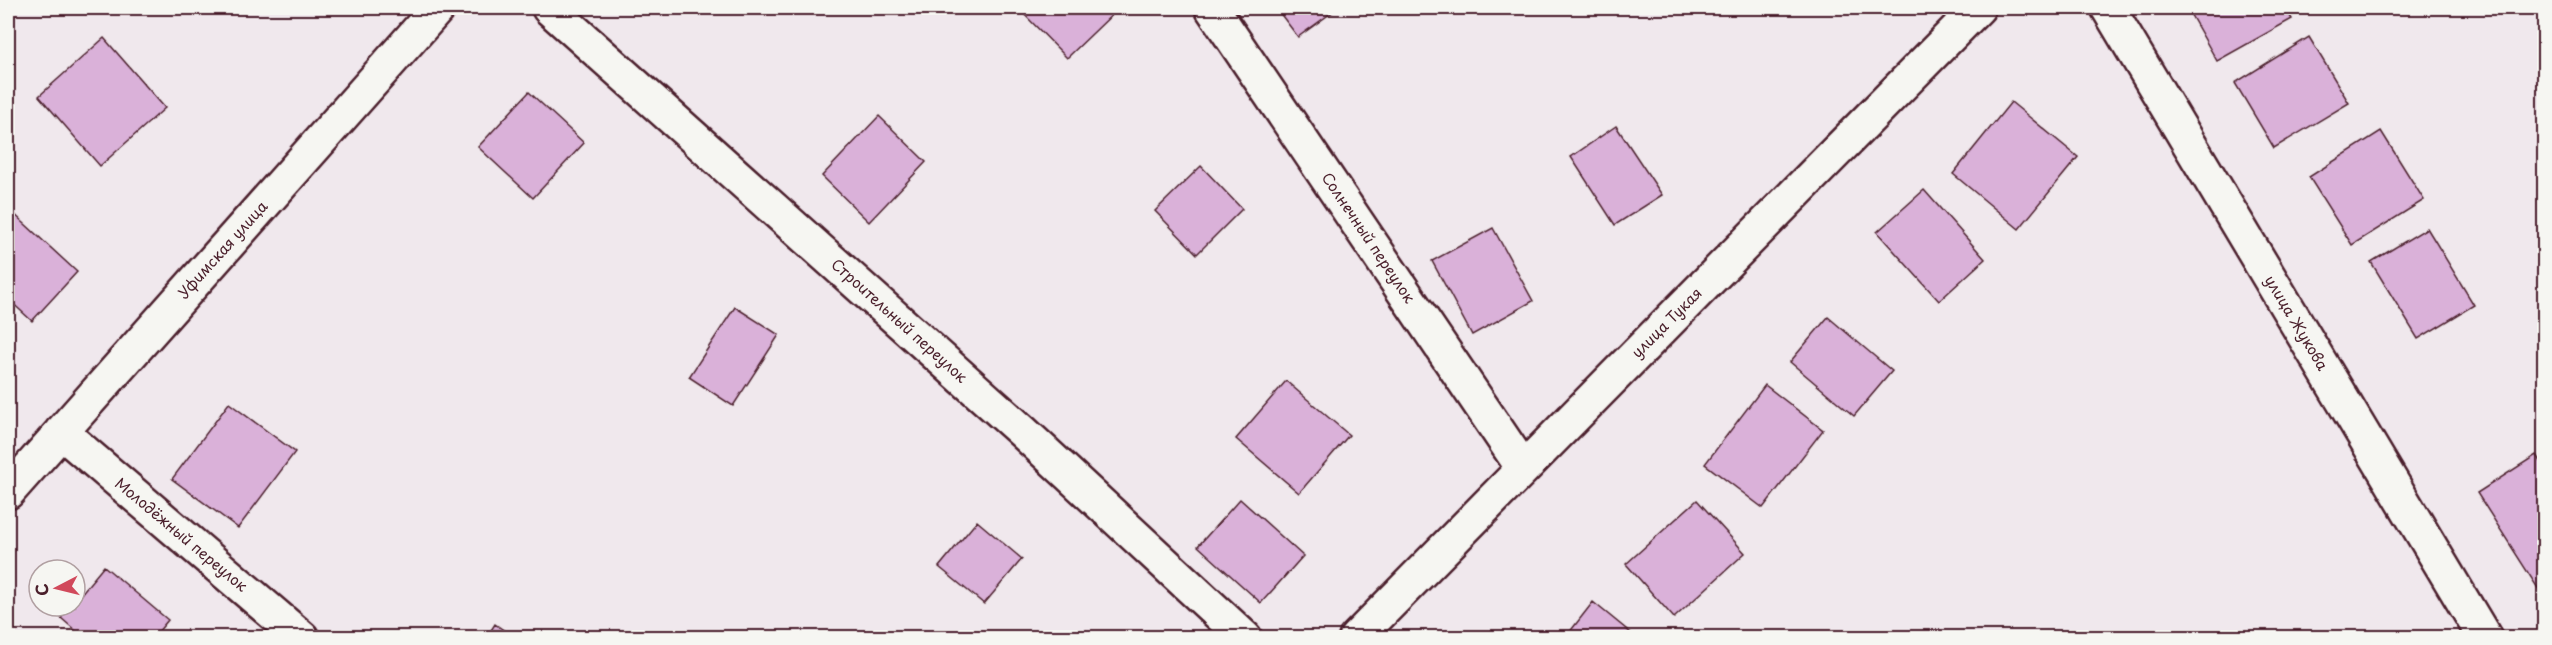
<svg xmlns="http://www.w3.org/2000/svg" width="2552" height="645" viewBox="0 0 2552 645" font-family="'Playpen Sans',sans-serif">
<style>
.building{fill:#dab1d9;stroke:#4a1f2b;stroke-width:1.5}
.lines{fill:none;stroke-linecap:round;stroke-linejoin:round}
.minor-casing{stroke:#4a1f2b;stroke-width:38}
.minor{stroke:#f6f6f2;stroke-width:33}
.labels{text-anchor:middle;stroke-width:4.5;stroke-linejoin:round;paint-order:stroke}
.street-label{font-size:15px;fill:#4a1f2b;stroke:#f6f6f2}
</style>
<rect width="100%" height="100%" fill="#f0e8ed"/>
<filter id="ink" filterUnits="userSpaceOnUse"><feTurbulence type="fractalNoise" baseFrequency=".0167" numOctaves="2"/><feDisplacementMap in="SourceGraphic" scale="12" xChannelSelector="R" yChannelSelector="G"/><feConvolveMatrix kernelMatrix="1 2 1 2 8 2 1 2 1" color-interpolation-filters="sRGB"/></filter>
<g filter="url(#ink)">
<path class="building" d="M 1018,8 L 1116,8 L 1118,9 L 1067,58 Z
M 1276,8 L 1338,8 L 1298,37 Z
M 2187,8 L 2285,8 L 2292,19 L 2217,61 Z
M 2309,37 L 2349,103 L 2274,148 L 2235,83 Z
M 104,38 L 165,108 L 100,166 L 39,96 Z
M 529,92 L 584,143 L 533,198 L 478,147 Z
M 2011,102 L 2078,157 L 2019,229 L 1953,174 Z
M 879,116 L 926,162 L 869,222 L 822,176 Z
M 1616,126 L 1662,195 L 1615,225 L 1571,157 Z
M 2381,131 L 2424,200 L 2352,245 L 2309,177 Z
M 1201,166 L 1242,209 L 1197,254 L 1155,211 Z
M 1924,190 L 1985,259 L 1939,301 L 1877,232 Z
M 12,212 L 77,272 L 32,321 L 8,299 L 8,217 Z
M 1493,228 L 1533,301 L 1472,335 L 1432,261 Z
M 2427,228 L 2474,305 L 2418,339 L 2371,262 Z
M 735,307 L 779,335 L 733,406 L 689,377 Z
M 1828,317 L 1892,371 L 1854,416 L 1790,362 Z
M 1286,381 L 1349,435 L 1299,493 L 1236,439 Z
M 1765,385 L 1823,430 L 1763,508 L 1705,464 Z
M 229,403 L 295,452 L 238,528 L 172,479 Z
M 2536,455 L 2544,468 L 2544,586 L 2539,590 L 2477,493 Z
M 1240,499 L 1303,556 L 1261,603 L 1198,546 Z
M 1697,500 L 1745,553 L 1674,618 L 1626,564 Z
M 977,521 L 1022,559 L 984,604 L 939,567 Z
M 104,566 L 168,620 L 153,638 L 84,638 L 61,618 L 71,606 L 75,606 L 75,601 Z
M 1593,602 L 1637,638 L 1565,638 Z
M 495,624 L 515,638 L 486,638 Z"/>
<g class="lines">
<defs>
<path id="minor" d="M 549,8 L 1022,431 L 1245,638
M 1212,8 L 1523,468
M 2108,8 L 2485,638
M 61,432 L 302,638
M 8,492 L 438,8
M 1356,638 L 1978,8"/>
</defs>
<use href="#minor" class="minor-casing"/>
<use href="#minor" class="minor"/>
</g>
</g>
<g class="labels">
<g class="street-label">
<text transform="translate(1368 238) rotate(56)" y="5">Солнечный переулок</text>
<text transform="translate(223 250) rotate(-48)" y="5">Уфимская улица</text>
<text transform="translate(899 321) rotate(42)" y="5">Строительный переулок</text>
<text transform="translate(1667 323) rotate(-45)" y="5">улица Тукая</text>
<text transform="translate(2296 323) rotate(59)" y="5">улица Жукова</text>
<text transform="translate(181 535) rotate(40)" y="5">Молодёжный переулок</text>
</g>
</g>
<rect width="2552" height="645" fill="none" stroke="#f6f6f2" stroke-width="30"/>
<rect x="15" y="15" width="2522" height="615" fill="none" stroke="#4a1f2b" stroke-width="2" filter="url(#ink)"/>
<g transform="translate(57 588) rotate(263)"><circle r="28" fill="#f6f6f2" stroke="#b1a0a2" stroke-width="1.5"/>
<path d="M0-4.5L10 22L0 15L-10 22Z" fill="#d1495b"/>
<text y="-9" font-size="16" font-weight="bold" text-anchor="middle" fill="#4a1f2b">С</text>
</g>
</svg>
